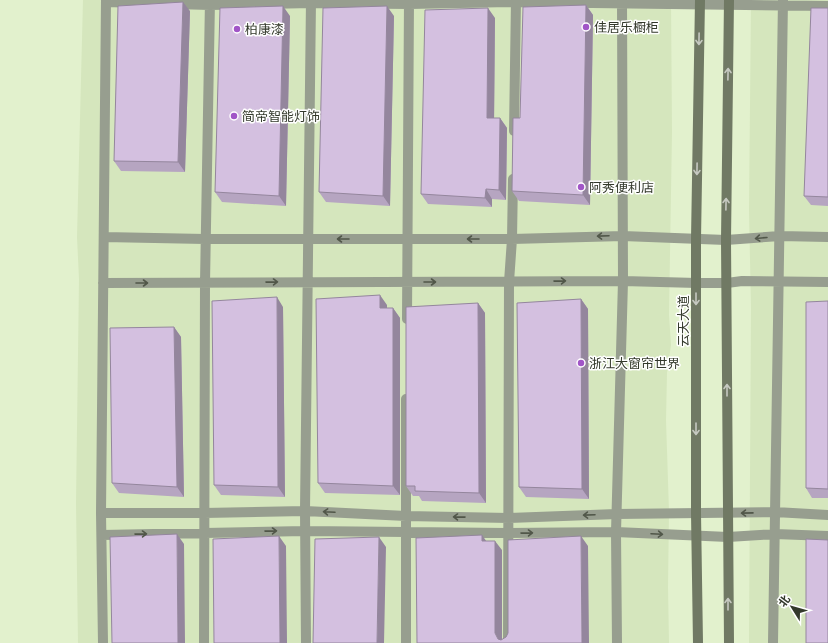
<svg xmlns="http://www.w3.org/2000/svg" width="828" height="643" viewBox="0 0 828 643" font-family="Spectral,'Noto Sans SC',serif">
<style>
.built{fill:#d5e6bd}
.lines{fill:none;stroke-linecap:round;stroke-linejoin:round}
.service{stroke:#979e8f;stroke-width:10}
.secondary{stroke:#707964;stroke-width:10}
.wall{fill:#b6a5c1}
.shaded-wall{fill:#94869d}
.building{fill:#d4c0e0;stroke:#94869d}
.oneway{stroke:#c6c9c1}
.oneway2{stroke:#515749}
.poi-dot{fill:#a155c7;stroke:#fff;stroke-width:1.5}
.labels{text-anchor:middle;stroke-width:3;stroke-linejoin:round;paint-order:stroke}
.poi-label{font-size:13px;fill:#33392b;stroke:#fff;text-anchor:start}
.street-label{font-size:13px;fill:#33392b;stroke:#fff}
</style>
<rect width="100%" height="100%" fill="#e2f1cd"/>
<path class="built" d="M 83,0 L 671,0 L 672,132 L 669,315 L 671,345 L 667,373 L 666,420 L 669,511 L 668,587 L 669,643 L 78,643 L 76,503 L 79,279 L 77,237 Z
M 751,0 L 828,0 L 828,643 L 749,643 L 751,308 L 749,210 Z"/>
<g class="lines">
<path class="service" d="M 106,2 L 210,5 L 311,3 L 409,4 L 516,2 L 828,6
M 514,131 L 516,0
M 104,237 L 205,239 L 512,239 L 623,236 L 726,240 L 780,236 L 828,237
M 103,283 L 623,281 L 697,283 L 727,283 L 742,281 L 828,282
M 407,319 L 409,0
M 101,513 L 204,513 L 305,511 L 406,516 L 509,518 L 617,514 L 775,512 L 828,515
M 102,535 L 305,531 L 507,533 L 616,532 L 728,537 L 775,534 L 828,536
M 103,643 L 101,513 L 106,0
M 204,643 L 205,283 L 210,0
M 306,643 L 305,511 L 311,0
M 406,643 L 406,399
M 508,643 L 509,282 L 512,239 L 513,179
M 617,643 L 616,532 L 623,281 L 622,0
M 773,643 L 783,0"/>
<path class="secondary" d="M 729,0 L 726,240 L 729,643
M 698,643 L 696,513 L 696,239 L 700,0"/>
</g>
<path class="wall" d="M 586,5 L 593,15 L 590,205 L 519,201 L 512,191 Z
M 828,8 L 828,206 L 811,205 L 804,196 Z
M 190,11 L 185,172 L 121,171 L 114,161 Z
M 290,16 L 286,206 L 222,202 L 215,192 Z
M 394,16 L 390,206 L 326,202 L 319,192 Z
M 495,18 L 494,118 L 500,118 L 507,128 L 506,200 L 492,199 L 492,207 L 428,204 L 421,194 Z
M 581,299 L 588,309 L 589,499 L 526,497 L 519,487 Z
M 828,301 L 828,498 L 812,498 L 806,488 Z
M 478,303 L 485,313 L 486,503 L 422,501 L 419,496 L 413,496 L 406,486 Z
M 387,305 L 387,308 L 393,308 L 400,318 L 400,495 L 325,493 L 318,483 Z
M 283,307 L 285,497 L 221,495 L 214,485 Z
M 174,327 L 181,337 L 184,497 L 119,493 L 112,483 Z"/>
<path class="shaded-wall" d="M 183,2 L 190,11 L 185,172 L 178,162 Z
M 586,5 L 593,15 L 590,205 L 583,195 Z
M 283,6 L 290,16 L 286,206 L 279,196 Z
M 387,6 L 394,16 L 390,206 L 383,196 Z
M 488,8 L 495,18 L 494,127 L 487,118 Z
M 500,118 L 507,128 L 506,200 L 499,190 Z
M 486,189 L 492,199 L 492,207 L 485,198 Z
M 380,295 L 387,305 L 387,318 L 380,308 Z
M 277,297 L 283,307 L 285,497 L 278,487 Z
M 581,299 L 588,309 L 589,499 L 582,489 Z
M 478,303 L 485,313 L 486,503 L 479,493 Z
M 393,308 L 400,318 L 400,495 L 393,486 Z
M 174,327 L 181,337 L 184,497 L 177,487 Z
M 177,534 L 184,544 L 185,643 L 178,643 Z
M 482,535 L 489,545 L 482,541 Z
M 279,536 L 286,546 L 287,643 L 280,643 Z
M 581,536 L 588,546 L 589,643 L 582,643 Z
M 379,537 L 386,547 L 384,643 L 377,643 Z
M 495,541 L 502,550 L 502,643 L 498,639 L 495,633 Z"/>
<path class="building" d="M 183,2 L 178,162 L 114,161 L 118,6 Z
M 586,5 L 583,195 L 512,191 L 513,118 L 520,118 L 523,7 Z
M 283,6 L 279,196 L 215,192 L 220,8 Z
M 387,6 L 383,196 L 319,192 L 323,8 Z
M 488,8 L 487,118 L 500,118 L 499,190 L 486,189 L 485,198 L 421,194 L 425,10 Z
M 811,8 L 828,8 L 828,197 L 804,196 Z
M 380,295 L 380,308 L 393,308 L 393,486 L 318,483 L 316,299 Z
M 277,297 L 278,487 L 214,485 L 212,301 Z
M 581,299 L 582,489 L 519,487 L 517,303 Z
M 828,301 L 828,489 L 806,488 L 806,302 Z
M 478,303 L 479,493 L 415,491 L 415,486 L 406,486 L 406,307 Z
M 174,327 L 177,487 L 112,483 L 110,328 Z
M 177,534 L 178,643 L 112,643 L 110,537 Z
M 482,535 L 482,541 L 495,541 L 495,633 L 498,639 L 501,640 L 506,637 L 508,633 L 508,540 L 581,536 L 582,643 L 417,643 L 416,538 Z
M 279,536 L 280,643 L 214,643 L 213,539 Z
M 379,537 L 377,643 L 313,643 L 315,539 Z
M 806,539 L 828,540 L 828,643 L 806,643 Z"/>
<defs><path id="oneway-shaft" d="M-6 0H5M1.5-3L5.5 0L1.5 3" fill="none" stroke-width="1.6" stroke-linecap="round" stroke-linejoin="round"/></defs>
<g class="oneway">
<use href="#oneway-shaft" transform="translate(699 39) rotate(91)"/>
<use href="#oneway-shaft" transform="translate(728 74) rotate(-89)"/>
<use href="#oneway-shaft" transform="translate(697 169) rotate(91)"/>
<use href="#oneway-shaft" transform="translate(726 204) rotate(-89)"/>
<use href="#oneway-shaft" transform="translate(696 299) rotate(90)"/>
<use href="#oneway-shaft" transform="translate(727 390) rotate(-90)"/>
<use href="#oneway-shaft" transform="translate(696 429) rotate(90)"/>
<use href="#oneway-shaft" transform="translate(728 604) rotate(-90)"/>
</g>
<g class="oneway2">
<use href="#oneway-shaft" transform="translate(603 236) rotate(178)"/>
<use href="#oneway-shaft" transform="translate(761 238) rotate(175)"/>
<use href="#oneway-shaft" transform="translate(343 239) rotate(-180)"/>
<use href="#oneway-shaft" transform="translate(473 239) rotate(-180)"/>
<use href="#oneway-shaft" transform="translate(560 281) rotate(-1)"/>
<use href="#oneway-shaft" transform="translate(272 282) rotate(-1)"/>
<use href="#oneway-shaft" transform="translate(430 282)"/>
<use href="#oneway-shaft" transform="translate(142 283)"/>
<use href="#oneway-shaft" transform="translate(329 512) rotate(-177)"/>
<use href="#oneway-shaft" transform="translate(747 513) rotate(179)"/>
<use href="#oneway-shaft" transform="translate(589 515) rotate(178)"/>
<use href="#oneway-shaft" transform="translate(459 517) rotate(-179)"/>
<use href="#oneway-shaft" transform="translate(271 531) rotate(-1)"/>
<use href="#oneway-shaft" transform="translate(527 533) rotate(-1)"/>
<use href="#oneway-shaft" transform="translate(141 534) rotate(-1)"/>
<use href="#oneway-shaft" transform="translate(657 534) rotate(3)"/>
</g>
<g class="poi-dot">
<circle cx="586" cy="27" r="4"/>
<circle cx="237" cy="29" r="4"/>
<circle cx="234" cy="116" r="4"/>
<circle cx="581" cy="187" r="4"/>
<circle cx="581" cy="363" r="4"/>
</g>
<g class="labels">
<g class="poi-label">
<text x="594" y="32">佳居乐橱柜</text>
<text x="245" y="34">柏康漆</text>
<text x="242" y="121">简帝智能灯饰</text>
<text x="589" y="192">阿秀便利店</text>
<text x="589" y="368">浙江大窗帘世界</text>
</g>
<g class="street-label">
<text transform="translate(683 321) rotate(-90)" y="5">云天大道</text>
</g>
</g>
<g transform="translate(792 607) rotate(307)" stroke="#ffffff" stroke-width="3" paint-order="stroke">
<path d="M0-3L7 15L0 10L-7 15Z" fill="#33392b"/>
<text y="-6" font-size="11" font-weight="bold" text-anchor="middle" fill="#33392b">北</text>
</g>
</svg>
